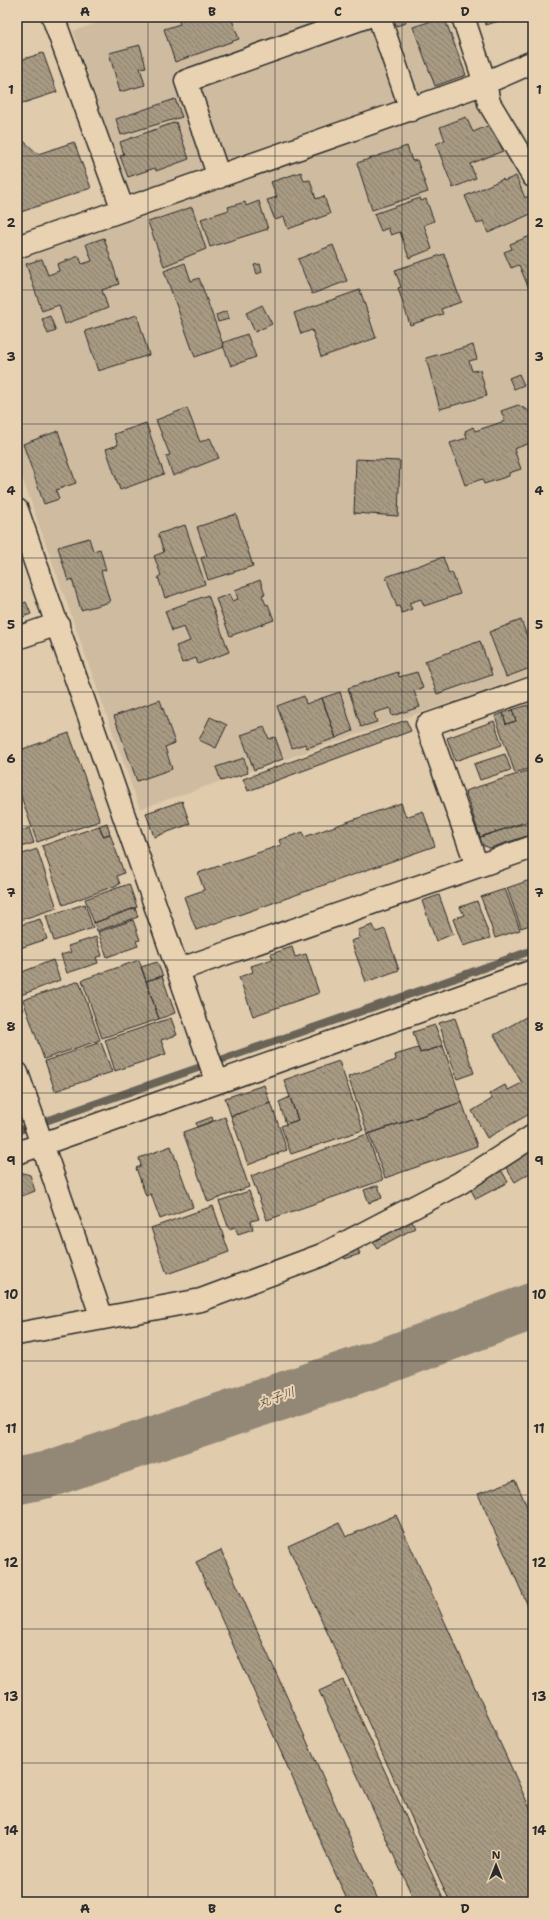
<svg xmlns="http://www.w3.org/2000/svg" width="550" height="1919" viewBox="0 0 550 1919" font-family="'Shantell Sans','Klee One',sans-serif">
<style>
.built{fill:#cfbca0}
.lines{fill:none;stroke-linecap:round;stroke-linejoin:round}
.stream{stroke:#696358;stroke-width:8}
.river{stroke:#938876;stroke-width:47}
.building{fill:url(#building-back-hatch);stroke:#2b2b2b}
.minor-casing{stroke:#2b2b2b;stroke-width:25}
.tertiary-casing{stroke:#2b2b2b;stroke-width:25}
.minor{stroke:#e8d2b1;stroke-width:22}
.tertiary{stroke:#e8d2b1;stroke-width:22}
.grid{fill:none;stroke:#2b2b2b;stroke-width:1;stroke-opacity:0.55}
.labels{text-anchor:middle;stroke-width:4;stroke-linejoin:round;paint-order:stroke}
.water-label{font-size:13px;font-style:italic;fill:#45423e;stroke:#e8d2b1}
.neatline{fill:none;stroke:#2b2b2b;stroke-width:1.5}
.grid-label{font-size:13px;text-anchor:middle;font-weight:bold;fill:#2b2b2b}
</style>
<defs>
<pattern id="building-back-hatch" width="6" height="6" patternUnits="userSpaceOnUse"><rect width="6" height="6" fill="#a89a83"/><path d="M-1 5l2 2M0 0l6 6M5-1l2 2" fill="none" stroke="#897e6b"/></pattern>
</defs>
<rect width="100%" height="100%" fill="#e0cbac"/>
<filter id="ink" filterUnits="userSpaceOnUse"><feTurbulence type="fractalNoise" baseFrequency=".025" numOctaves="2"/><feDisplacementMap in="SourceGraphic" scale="8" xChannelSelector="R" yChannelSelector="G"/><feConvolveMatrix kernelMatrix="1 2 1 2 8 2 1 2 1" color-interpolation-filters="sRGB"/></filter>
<g filter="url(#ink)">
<path class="built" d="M 115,17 L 447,17 L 469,80 L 138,195 L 128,190 L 73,31 Z
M 477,98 L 482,113 L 533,192 L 533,674 L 140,809 L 17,463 L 17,261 Z"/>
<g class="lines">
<path class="stream" d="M 17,1131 L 425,989 L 533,950"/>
<path class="river" d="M 17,1481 L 46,1475 L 385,1361 L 533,1306"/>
</g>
<path class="building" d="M 177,17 L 231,17 L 239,39 L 175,62 L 164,29 L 180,24 Z
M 394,17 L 404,17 L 406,23 L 396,26 Z
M 444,17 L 466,75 L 435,86 L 413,27 Z
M 484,17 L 511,17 L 486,25 Z
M 140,45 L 146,67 L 140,68 L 145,85 L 120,92 L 109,53 Z
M 43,53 L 57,92 L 17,105 L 17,61 Z
M 175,99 L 182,117 L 121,135 L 116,119 Z
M 466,117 L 473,132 L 492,124 L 503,151 L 470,164 L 476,178 L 453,188 L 436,144 L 445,140 L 440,127 Z
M 176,122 L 189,159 L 156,171 L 155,168 L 128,177 L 120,156 L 124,155 L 120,142 Z
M 17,135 L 38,154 L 74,142 L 91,188 L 18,213 Z
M 407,146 L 412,161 L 417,160 L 428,192 L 372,210 L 357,163 Z
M 301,172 L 304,181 L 310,180 L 316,199 L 324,196 L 330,214 L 288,229 L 284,217 L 275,220 L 267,200 L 277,197 L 271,182 Z
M 516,176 L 525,198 L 528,196 L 533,207 L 533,213 L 488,233 L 483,221 L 477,224 L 465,196 L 503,179 L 504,181 Z
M 420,198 L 421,201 L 426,199 L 434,221 L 424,225 L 432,249 L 409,258 L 400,232 L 391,235 L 388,228 L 381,231 L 374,214 Z
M 259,201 L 268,229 L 210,247 L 201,219 L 229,210 L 228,207 L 245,202 L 246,206 Z
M 192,207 L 206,249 L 164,266 L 148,222 Z
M 533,235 L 533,298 L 519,265 L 511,268 L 504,252 L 512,249 L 510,244 Z
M 104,238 L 119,284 L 102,290 L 108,308 L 65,324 L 59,305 L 42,311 L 26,264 L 42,259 L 48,275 L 59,271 L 57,264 L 79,256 L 82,264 L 92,261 L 86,244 Z
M 333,245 L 347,281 L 312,294 L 298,259 Z
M 444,254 L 461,302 L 441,309 L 443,314 L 410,325 L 398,288 L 401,287 L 395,270 Z
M 185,263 L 191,281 L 199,278 L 224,347 L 195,357 L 164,271 Z
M 260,264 L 262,272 L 257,274 L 254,265 Z
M 360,290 L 376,338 L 321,357 L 312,330 L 301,334 L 294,313 Z
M 262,305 L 272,324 L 255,332 L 246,313 Z
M 227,311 L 229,319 L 218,322 L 216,315 Z
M 137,315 L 149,355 L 98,371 L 85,331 Z
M 50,316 L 56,331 L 48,334 L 42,319 Z
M 247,334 L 256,357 L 231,366 L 222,343 Z
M 473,345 L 477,359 L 469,361 L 472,371 L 480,370 L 487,396 L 440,409 L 426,358 Z
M 519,374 L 524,385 L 514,389 L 509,378 Z
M 518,405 L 529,411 L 533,420 L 533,442 L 514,449 L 521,469 L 509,473 L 509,476 L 484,484 L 482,479 L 465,485 L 450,443 L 467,438 L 465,431 L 473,427 L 475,431 L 505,421 L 501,411 Z
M 187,408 L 200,442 L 210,438 L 219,458 L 173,476 L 166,456 L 170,455 L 156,420 Z
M 146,423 L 164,474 L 120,490 L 106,449 L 118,445 L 114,434 Z
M 58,431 L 76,483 L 56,490 L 59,499 L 44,504 L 23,444 Z
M 356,459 L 400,461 L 398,516 L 354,513 Z
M 236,514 L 253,566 L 208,580 L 201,558 L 207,556 L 197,527 Z
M 185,525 L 205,584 L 165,598 L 158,577 L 161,575 L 154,556 L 164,552 L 158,534 Z
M 89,538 L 93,551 L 100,549 L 106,570 L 101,571 L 110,602 L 81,610 L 72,579 L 68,581 L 58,547 Z
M 443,557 L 449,574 L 452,572 L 460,594 L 424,606 L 421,599 L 409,603 L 412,609 L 402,613 L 399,606 L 397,607 L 386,577 Z
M 17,574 L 21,587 L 17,588 Z
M 260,580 L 265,594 L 262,595 L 266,605 L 268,604 L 274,620 L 230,636 L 216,599 L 230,594 L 232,601 L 238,599 L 235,590 Z
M 17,590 L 22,601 L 17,603 Z
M 208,595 L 229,652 L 198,664 L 196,658 L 182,663 L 176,646 L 190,641 L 184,627 L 172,631 L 165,611 Z
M 26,602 L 31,614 L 17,619 L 17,606 Z
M 521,620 L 533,652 L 533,667 L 506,677 L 489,632 Z
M 480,641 L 492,675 L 437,694 L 425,661 Z
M 398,672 L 399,677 L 417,672 L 423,688 L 414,691 L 420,707 L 392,716 L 390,708 L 374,713 L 377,722 L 361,727 L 348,688 Z
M 340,692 L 353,731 L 336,738 L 322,698 Z
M 304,696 L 306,704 L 322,698 L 336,738 L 307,748 L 305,744 L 292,748 L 277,706 Z
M 160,700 L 175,743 L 165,747 L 172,769 L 137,781 L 114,716 Z
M 528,705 L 533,720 L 533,767 L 515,773 L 495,716 L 503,713 L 506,724 L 516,721 L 512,710 Z
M 512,710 L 516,721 L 506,724 L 503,713 Z
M 210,717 L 227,725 L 216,748 L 199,740 Z
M 406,720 L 411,731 L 248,791 L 243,779 Z
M 494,721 L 502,745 L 455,761 L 447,738 Z
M 264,727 L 269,739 L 275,737 L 283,759 L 254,770 L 241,735 Z
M 69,733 L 100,821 L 37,842 L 17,785 L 17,751 Z
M 505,754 L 511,770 L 480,780 L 474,764 Z
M 244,758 L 248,773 L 221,781 L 216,767 Z
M 533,769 L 533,820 L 480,837 L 465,791 Z
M 182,801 L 190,824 L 154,837 L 146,813 Z
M 401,803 L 406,817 L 423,811 L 435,846 L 196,930 L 184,897 L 204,890 L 198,873 L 281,845 L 279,840 L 303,832 L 304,837 Z
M 533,820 L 533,834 L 490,848 L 482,845 L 480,837 Z
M 107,823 L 110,834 L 103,836 L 99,826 Z
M 99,826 L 103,836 L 110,834 L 124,873 L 117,876 L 120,884 L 63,905 L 42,846 Z
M 29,828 L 34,843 L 17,848 L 17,832 Z
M 37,849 L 57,908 L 17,921 L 17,856 Z
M 533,879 L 533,924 L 521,928 L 507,888 Z
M 129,884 L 137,907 L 94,923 L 85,899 Z
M 505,889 L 520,930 L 495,938 L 481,897 Z
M 439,895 L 453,934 L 436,941 L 422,901 Z
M 477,901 L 490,938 L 463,946 L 453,919 L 464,915 L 460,907 Z
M 85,904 L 93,928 L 54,941 L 46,916 Z
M 135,908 L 138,917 L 97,931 L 94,923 Z
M 40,919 L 47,939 L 17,949 L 17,926 Z
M 133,920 L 140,940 L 136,941 L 138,946 L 107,957 L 98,932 Z
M 373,925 L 376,932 L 385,929 L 399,970 L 366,982 L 351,941 L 360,938 L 358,930 Z
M 96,937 L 102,956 L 96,957 L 98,963 L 67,973 L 61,955 L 71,952 L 68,946 Z
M 292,947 L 295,957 L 306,954 L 319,993 L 253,1016 L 239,977 L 253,972 L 251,966 L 273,959 L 271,954 Z
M 53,960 L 60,980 L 21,995 L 17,984 L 17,974 Z
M 139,960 L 159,1019 L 102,1038 L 82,980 Z
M 157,962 L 163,976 L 146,981 L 141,967 Z
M 162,976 L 175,1013 L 159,1019 L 146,981 Z
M 79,981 L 100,1040 L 44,1059 L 23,1000 Z
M 20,1005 L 23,1010 L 17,1012 L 17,1006 Z
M 533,1013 L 533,1112 L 487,1138 L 472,1111 L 492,1099 L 489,1094 L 505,1085 L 508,1090 L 522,1083 L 494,1035 Z
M 171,1018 L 177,1035 L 161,1040 L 166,1054 L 115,1071 L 105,1040 Z
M 455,1018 L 474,1073 L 457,1079 L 439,1023 Z
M 435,1025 L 443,1046 L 420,1053 L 413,1032 Z
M 101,1042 L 112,1072 L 55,1091 L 45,1061 Z
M 443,1046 L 462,1102 L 368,1134 L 348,1077 L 396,1060 L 395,1055 L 418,1048 L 420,1053 Z
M 339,1061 L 363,1130 L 291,1154 L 281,1126 L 298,1120 L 284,1080 Z
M 264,1085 L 270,1103 L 231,1116 L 225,1098 Z
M 290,1097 L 298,1120 L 286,1124 L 279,1102 Z
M 462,1102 L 477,1146 L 385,1178 L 369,1134 Z
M 271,1103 L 287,1150 L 248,1165 L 231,1116 Z
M 212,1117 L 213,1121 L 197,1127 L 196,1123 Z
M 225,1117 L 249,1187 L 208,1202 L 183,1132 Z
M 367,1134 L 383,1180 L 267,1220 L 251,1176 Z
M 171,1146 L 193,1207 L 160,1219 L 151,1194 L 146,1196 L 136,1168 L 141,1166 L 139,1158 Z
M 533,1146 L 533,1171 L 515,1182 L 503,1163 Z
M 498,1164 L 508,1182 L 476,1199 L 466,1181 Z
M 17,1171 L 30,1175 L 35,1191 L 17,1198 Z
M 378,1185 L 382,1198 L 369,1203 L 364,1190 Z
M 249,1191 L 259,1219 L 251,1221 L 253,1229 L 238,1234 L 235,1227 L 229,1229 L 219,1201 Z
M 213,1206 L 229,1252 L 167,1274 L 151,1228 Z
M 409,1216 L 415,1228 L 377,1248 L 370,1237 Z
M 357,1246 L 360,1254 L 345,1259 L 340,1249 Z
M 515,1480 L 533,1520 L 533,1617 L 478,1494 Z
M 396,1515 L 533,1815 L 533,1902 L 450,1902 L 288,1546 L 339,1523 L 346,1537 Z
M 221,1550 L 379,1902 L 348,1902 L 196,1562 Z
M 343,1680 L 445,1902 L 415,1902 L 319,1691 Z"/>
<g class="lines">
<defs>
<path id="minor" d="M 53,17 L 123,210
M 379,17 L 411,110
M 463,17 L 485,83 L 489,103 L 533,176
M 219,177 L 186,81 L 366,17
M 17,247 L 485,83 L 533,62
M 17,510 L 217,1082
M 17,638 L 58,624
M 477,866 L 427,725 L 533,688
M 178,970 L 533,847
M 42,1144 L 102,1318
M 17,1153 L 533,971
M 17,1334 L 201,1300 L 322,1255 L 460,1183 L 533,1136"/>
<path id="tertiary" d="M 17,1073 L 42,1144"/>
</defs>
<use href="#minor" class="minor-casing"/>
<use href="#tertiary" class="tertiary-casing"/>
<use href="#minor" class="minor"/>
<use href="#tertiary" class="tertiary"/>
</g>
</g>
<path class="grid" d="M 148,17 L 148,1902M 275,17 L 275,1902M 402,17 L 402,1902M 17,156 L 533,156M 17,290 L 533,290M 17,424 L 533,424M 17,558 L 533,558M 17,692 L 533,692M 17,826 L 533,826M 17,960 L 533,960M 17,1093 L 533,1093M 17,1227 L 533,1227M 17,1361 L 533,1361M 17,1495 L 533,1495M 17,1629 L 533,1629M 17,1763 L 533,1763"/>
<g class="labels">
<g class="water-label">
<text transform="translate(276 1397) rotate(-19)" y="5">丸子川</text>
</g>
</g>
<rect width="550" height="1919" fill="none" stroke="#e8d2b1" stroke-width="44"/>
<g transform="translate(496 1865)" stroke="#e8d2b1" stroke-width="3" paint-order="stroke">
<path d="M0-3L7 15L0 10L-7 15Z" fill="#2b2b2b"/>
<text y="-6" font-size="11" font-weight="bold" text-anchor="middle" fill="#2b2b2b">N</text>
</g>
<rect x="22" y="22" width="506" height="1875" class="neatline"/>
<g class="grid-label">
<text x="85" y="16">A</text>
<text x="212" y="16">B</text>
<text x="338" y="16">C</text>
<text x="465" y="16">D</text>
<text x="11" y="94">1</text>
<text x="539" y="94">1</text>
<text x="11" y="227">2</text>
<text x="539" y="227">2</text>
<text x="11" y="361">3</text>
<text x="539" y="361">3</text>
<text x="11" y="495">4</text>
<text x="539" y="495">4</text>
<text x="11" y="629">5</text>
<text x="539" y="629">5</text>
<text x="11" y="763">6</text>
<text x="539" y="763">6</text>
<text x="11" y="897">7</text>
<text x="539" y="897">7</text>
<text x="11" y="1031">8</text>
<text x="539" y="1031">8</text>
<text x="11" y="1165">9</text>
<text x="539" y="1165">9</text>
<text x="11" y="1299">10</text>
<text x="539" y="1299">10</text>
<text x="11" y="1433">11</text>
<text x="539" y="1433">11</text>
<text x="11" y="1567">12</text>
<text x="539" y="1567">12</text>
<text x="11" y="1701">13</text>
<text x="539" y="1701">13</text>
<text x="11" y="1835">14</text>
<text x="539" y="1835">14</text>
<text x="85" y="1913">A</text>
<text x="212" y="1913">B</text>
<text x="338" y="1913">C</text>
<text x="465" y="1913">D</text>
</g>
</svg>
